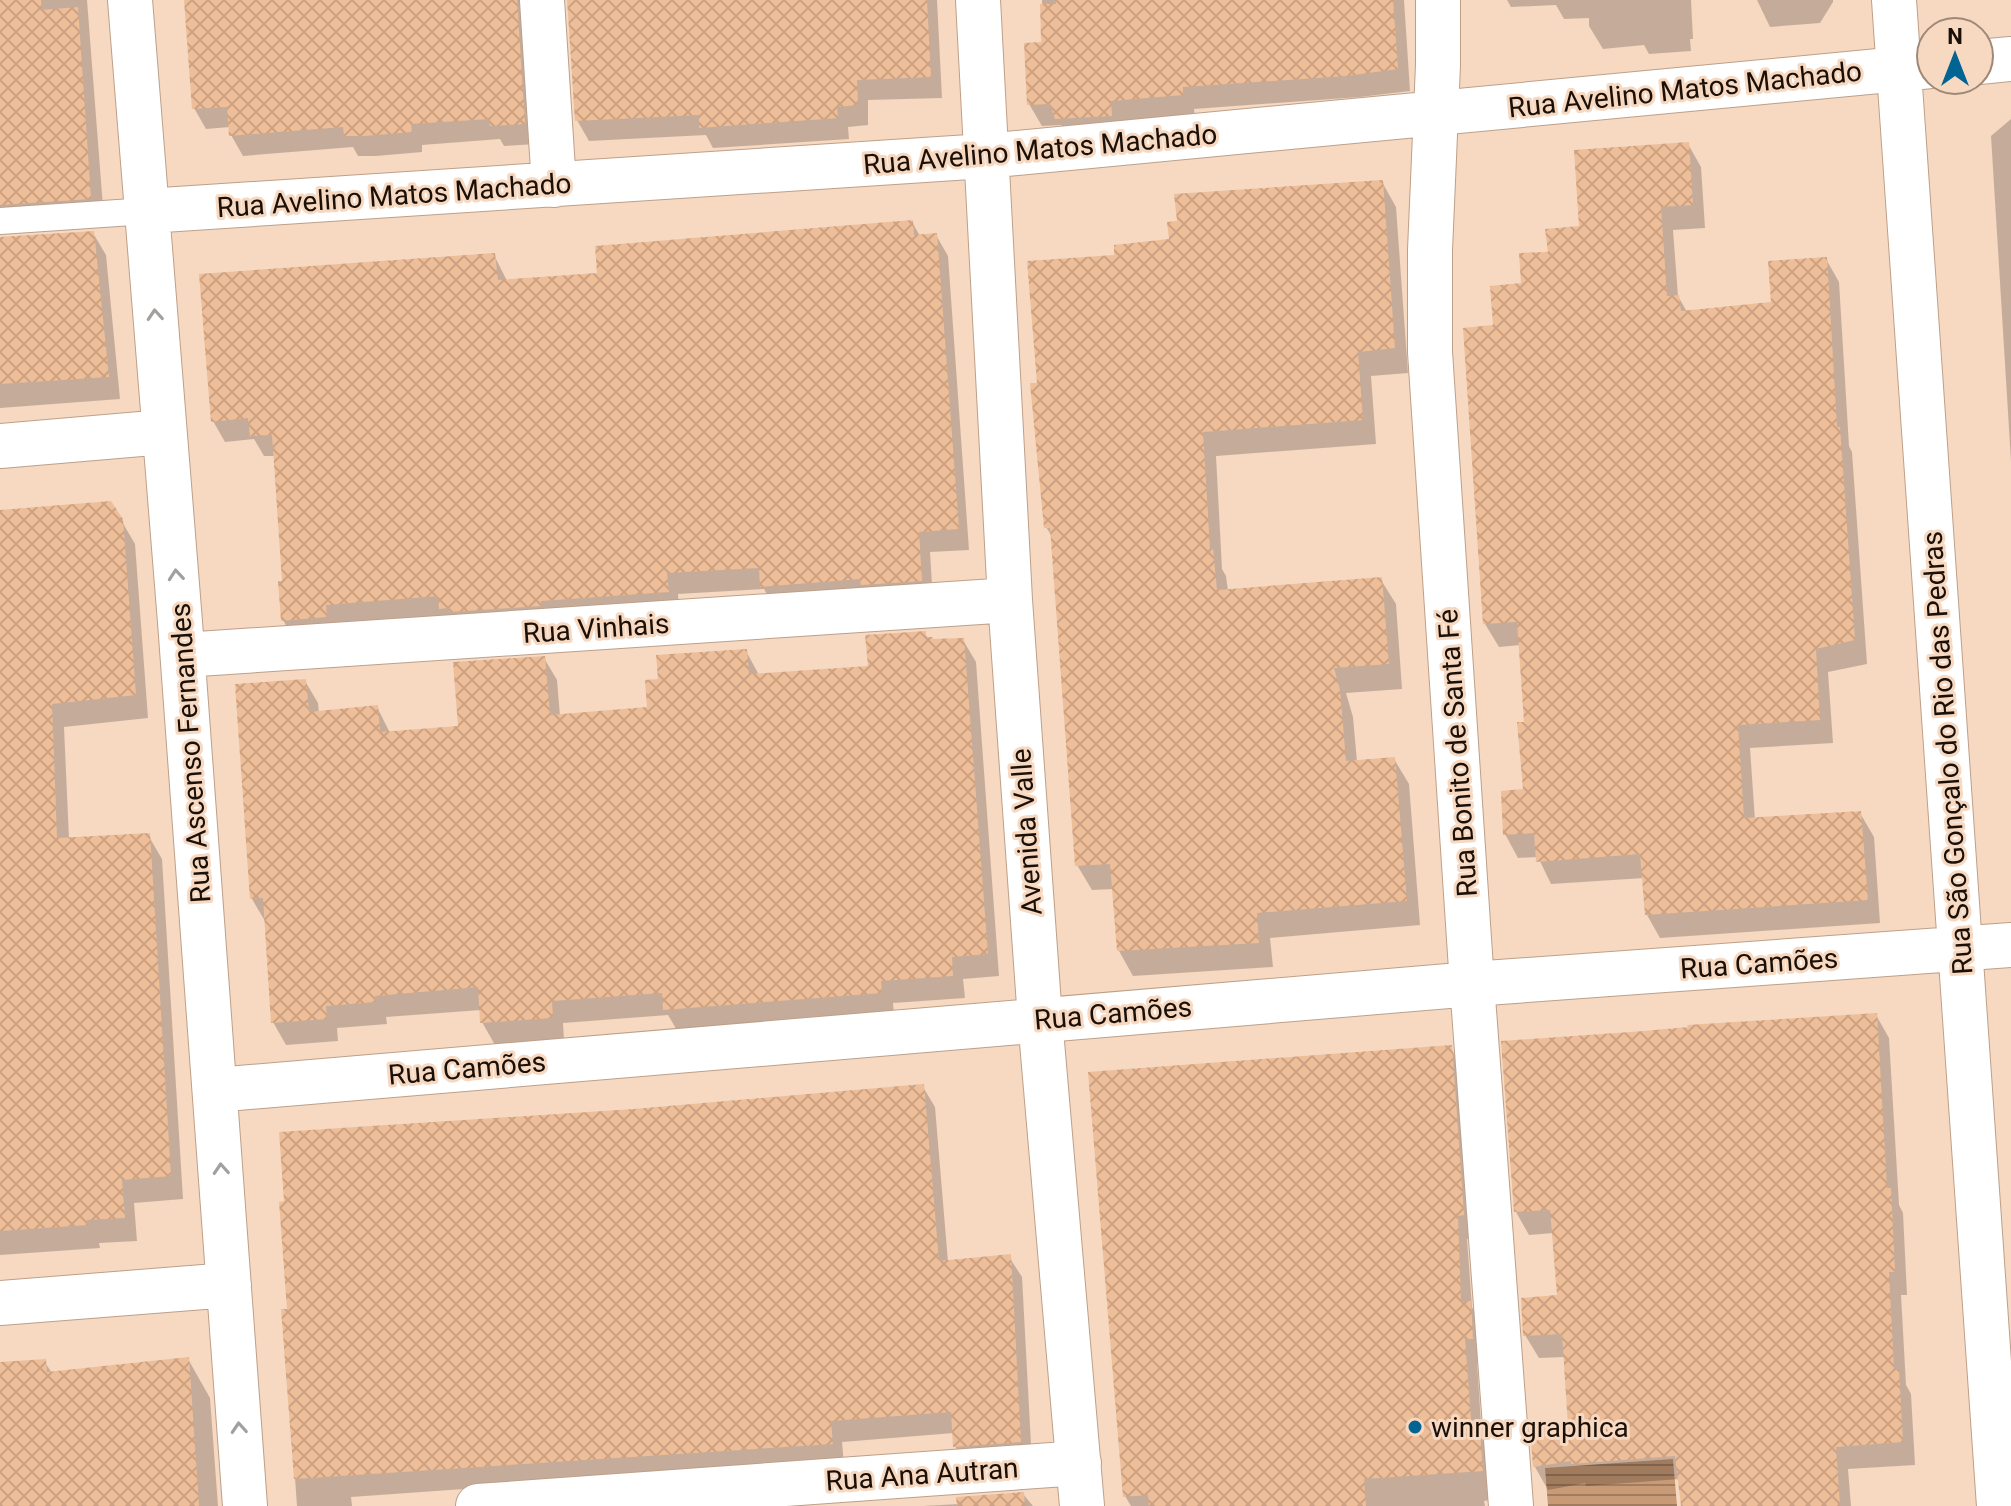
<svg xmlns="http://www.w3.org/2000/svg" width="2011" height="1506" viewBox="0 0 2011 1506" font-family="Roboto,sans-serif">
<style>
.water{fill:url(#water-rules)}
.shadow{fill:#0003}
.building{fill:url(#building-cross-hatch)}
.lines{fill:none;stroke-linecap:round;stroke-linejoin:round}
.lane-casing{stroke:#bda08a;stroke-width:28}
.street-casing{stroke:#bda08a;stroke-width:46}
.lane{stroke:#fff;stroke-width:26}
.street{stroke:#fff;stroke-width:44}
.oneway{stroke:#a39f9c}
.poi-dot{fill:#016493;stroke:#f7d8c1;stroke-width:3}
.labels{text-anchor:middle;stroke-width:6;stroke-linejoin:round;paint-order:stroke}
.street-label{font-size:28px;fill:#1a1008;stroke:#f7d8c1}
.poi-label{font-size:28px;fill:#1a1008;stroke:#f7d8c1;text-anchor:start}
</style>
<defs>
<pattern id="water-rules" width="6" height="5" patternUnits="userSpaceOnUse" patternTransform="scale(2)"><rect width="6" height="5" fill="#c89a76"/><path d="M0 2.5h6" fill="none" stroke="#a27c5f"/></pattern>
<pattern id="building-cross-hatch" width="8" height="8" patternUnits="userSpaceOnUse" patternTransform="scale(2)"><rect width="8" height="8" fill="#eebe99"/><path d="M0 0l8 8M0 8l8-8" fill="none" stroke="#cca282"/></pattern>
</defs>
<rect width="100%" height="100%" fill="#f7d8c1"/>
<path class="water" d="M 1673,1459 L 1677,1506 L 1548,1506 L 1545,1468 Z"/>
<path class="shadow" d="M 0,0 L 87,0 L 104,220 L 11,227 L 0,234 Z
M 186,0 L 539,0 L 536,144 L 504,146 L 500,139 L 422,145 L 422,152 L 376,156 L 358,156 L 353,147 L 243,156 L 231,135 L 230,127 L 206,129 L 194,108 Z
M 569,0 L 937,0 L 942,98 L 868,100 L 868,125 L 848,127 L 849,139 L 713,148 L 706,135 L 589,141 L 577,120 Z
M 1042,0 L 1404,0 L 1410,91 L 1360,97 L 1194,109 L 1195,117 L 1070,141 L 1061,125 L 1042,126 L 1029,104 L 1043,44 Z
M 1507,0 L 1691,0 L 1693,39 L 1690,39 L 1691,51 L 1649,54 L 1644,45 L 1603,49 L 1589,26 L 1589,18 L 1564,19 L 1556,5 L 1511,7 Z
M 1757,0 L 1833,0 L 1833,2 L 1820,23 L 1770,27 Z
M 2011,119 L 2011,461 L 1991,136 Z
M 1688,144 L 1701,167 L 1705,228 L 1673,230 L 1678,296 L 1687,312 L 1773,304 L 1826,259 L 1839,282 L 1849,446 L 1852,452 L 1867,664 L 1828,672 L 1833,743 L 1750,748 L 1755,820 L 1860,813 L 1874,837 L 1880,923 L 1660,938 L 1647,915 L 1644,878 L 1551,884 L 1538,857 L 1518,858 L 1505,834 L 1525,791 L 1526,724 L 1521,645 L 1499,647 L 1485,624 L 1496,327 L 1523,285 L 1550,254 Z
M 1382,182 L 1396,207 L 1408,373 L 1371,376 L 1376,444 L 1216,456 L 1222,569 L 1226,576 L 1228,591 L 1381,580 L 1396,604 L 1402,689 L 1346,693 L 1353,717 L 1357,762 L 1394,759 L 1409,784 L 1420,925 L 1270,938 L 1273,967 L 1133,976 L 1119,951 L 1114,889 L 1092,890 L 1077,865 L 1053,538 L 1046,527 L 1039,385 L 1117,257 Z
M 912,222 L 920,236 L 936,235 L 948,256 L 969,550 L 930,552 L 933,601 L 774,607 L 764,589 L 678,594 L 679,613 L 295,641 L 283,620 L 284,583 L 275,456 L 264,456 L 254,439 L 225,442 L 213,421 L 494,255 L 507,281 L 599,275 Z
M 93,233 L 106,255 L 120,399 L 0,408 L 0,239 Z
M 0,512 L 121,520 L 135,544 L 148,718 L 64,727 L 69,839 L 148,835 L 162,859 L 183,1199 L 134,1203 L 137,1241 L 99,1243 L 100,1248 L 0,1255 Z
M 925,633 L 928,639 L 963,640 L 976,662 L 999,976 L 963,979 L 965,998 L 893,1003 L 894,1015 L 678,1032 L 668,1015 L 563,1023 L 564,1040 L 495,1045 L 482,1022 L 481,1010 L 386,1017 L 387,1024 L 337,1028 L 338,1041 L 286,1045 L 273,1022 L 265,921 L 252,899 L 305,681 L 318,703 L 319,713 L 377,707 L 390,733 L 460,728 L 544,658 L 557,680 L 560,716 L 649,708 L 660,681 L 746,651 L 759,675 L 870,668 Z
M 1876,1015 L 1889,1038 L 1899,1205 L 1903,1213 L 1907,1295 L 1901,1295 L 1906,1385 L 1911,1394 L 1915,1465 L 1848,1469 L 1851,1506 L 1683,1506 L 1680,1479 L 1586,1486 L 1585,1483 L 1548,1490 L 1535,1467 L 1532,1430 L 1570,1428 L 1565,1357 L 1539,1358 L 1525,1335 L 1559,1297 L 1554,1233 L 1529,1235 L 1516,1212 Z
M 1450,1047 L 1464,1070 L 1476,1238 L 1467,1239 L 1472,1307 L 1483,1326 L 1485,1361 L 1477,1362 L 1482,1439 L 1492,1456 L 1496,1499 L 1484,1501 L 1485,1506 L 1131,1506 L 1125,1496 Z
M 923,1087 L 935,1107 L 948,1262 L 1009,1257 L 1022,1277 L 1032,1463 L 967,1467 L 955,1446 L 954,1433 L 842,1442 L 845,1476 L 520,1485 L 351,1497 L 352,1506 L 297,1506 L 283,1311 L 289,1311 L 634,1111 Z
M 188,1359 L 210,1398 L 218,1506 L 0,1506 L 0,1365 L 44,1361 L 52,1373 Z
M 1023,1494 L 1033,1506 L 923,1506 L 959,1504 Z"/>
<path class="building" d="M 0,0 L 41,0 L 42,10 L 78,7 L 91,199 L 0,205 Z
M 184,0 L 517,0 L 525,124 L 490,126 L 489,119 L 411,124 L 412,132 L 364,136 L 344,136 L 343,127 L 229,136 L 227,107 L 192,109 Z
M 567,0 L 927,0 L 931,77 L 857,80 L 858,105 L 837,107 L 838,118 L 699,128 L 699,115 L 575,121 Z
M 1055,0 L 1393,0 L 1398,69 L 1346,76 L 1183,87 L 1183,95 L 1111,101 L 1112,116 L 1055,119 L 1050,104 L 1027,105 L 1024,43 L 1041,42 L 1040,4 L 1056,4 Z
M 1689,142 L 1693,205 L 1661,207 L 1667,296 L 1679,295 L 1681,311 L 1771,302 L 1768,261 L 1827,257 L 1837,427 L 1840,427 L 1855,640 L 1816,649 L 1820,720 L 1738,725 L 1744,818 L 1861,811 L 1868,900 L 1645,915 L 1640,854 L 1536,862 L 1534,833 L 1503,835 L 1501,791 L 1523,789 L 1517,722 L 1524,722 L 1517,622 L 1483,624 L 1463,328 L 1493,325 L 1490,286 L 1521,283 L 1519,253 L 1548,252 L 1545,229 L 1579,226 L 1574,150 Z
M 1383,180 L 1395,348 L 1358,352 L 1363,420 L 1203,432 L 1210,549 L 1213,549 L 1217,590 L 1382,577 L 1389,664 L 1334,668 L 1340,690 L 1346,761 L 1395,757 L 1407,901 L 1257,913 L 1259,943 L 1117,951 L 1110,864 L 1075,866 L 1050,528 L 1044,528 L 1030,383 L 1037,383 L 1027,261 L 1114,255 L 1114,245 L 1169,239 L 1167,222 L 1177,221 L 1174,194 Z
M 913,220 L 914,235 L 937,233 L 959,529 L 919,532 L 922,581 L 861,585 L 860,579 L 760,587 L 759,568 L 667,573 L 669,592 L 541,601 L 541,606 L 449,612 L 449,608 L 439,609 L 438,596 L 326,605 L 327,617 L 281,621 L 278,581 L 282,581 L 272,435 L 250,436 L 248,418 L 211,422 L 199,274 L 495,253 L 498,280 L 597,273 L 595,246 Z
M 94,231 L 109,377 L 0,384 L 0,237 Z
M 111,501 L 123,519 L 136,695 L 52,704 L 57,838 L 150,833 L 171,1176 L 122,1180 L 125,1218 L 87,1220 L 88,1225 L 0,1231 L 0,510 Z
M 926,631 L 926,637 L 933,637 L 933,639 L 964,638 L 988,954 L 952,957 L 953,976 L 881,981 L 882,993 L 663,1010 L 662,993 L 552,1001 L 553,1018 L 480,1023 L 478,987 L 375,996 L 376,1002 L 326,1006 L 327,1019 L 271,1023 L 263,898 L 250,899 L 235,684 L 306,679 L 309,712 L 378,705 L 380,732 L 458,726 L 453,662 L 545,656 L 550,715 L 647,707 L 645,680 L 658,679 L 656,655 L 747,649 L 749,674 L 868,666 L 865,635 Z
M 1877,1013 L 1887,1188 L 1891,1188 L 1895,1272 L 1889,1272 L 1894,1369 L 1899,1369 L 1903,1442 L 1836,1447 L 1840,1506 L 1681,1506 L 1675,1456 L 1571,1464 L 1571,1461 L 1533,1467 L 1530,1428 L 1568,1426 L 1562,1334 L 1523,1336 L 1521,1298 L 1557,1295 L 1550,1210 L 1514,1212 L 1501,1041 L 1644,1031 L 1688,1027 L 1687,1025 Z
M 1452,1045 L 1464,1215 L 1458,1216 L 1461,1302 L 1471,1301 L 1473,1339 L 1465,1339 L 1472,1432 L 1480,1431 L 1483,1471 L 1364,1479 L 1366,1506 L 1149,1506 L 1148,1495 L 1123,1497 L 1088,1072 Z
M 924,1084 L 939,1261 L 1011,1254 L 1021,1442 L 953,1447 L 951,1412 L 831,1421 L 833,1444 L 294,1479 L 281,1309 L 287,1309 L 279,1202 L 284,1201 L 279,1132 L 634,1109 Z
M 189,1357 L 199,1506 L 0,1506 L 0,1362 L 46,1359 L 47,1372 Z
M 1024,1492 L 1025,1506 L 957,1506 L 956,1497 Z"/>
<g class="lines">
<defs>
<path id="lane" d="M 0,221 L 147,211"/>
<path id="street" d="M 130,0 L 180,622 L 245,1506
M 542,0 L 554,185
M 978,0 L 1010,600 L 1040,1019 L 1082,1506
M 1438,0 L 1438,65 L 1430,250 L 1430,352 L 1472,984 L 1511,1506
M 1894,0 L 1999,1506
M 1979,62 L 2011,59
M 147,211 L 985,156 L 1931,66
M 0,446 L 164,432
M 183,655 L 1010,600
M 215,1090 L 1472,984 L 2011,945
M 0,1303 L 229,1285
M 478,1506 L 1079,1463"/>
</defs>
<use href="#lane" class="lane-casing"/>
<use href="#street" class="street-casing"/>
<use href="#lane" class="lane"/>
<use href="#street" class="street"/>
</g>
<defs><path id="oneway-chevron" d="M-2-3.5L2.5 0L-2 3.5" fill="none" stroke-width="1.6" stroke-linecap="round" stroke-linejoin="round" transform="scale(2)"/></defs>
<g class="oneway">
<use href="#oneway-chevron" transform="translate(155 315) rotate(-94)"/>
<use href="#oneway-chevron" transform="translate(176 575) rotate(-95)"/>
<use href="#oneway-chevron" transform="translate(221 1169) rotate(-94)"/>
<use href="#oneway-chevron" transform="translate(239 1428) rotate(-94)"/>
</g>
<circle class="poi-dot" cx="1415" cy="1427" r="8"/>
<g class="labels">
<g class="street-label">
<text transform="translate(1685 89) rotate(-6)" y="10">Rua Avelino Matos Machado</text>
<text transform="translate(1040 149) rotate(-5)" y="10">Rua Avelino Matos Machado</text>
<text transform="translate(394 195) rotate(-4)" y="10">Rua Avelino Matos Machado</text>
<text transform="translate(596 628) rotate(-4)" y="10">Rua Vinhais</text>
<text transform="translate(190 753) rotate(-94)" y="10">Rua Ascenso Fernandes</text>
<text transform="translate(1457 753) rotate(-94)" y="10">Rua Bonito de Santa Fé</text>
<text transform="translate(1947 753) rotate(-94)" y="10">Rua São Gonçalo do Rio das Pedras</text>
<text transform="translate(1026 832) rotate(-94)" y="10">Avenida Valle</text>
<text transform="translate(1759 963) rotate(-4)" y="10">Rua Camões</text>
<text transform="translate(1113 1013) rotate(-5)" y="10">Rua Camões</text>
<text transform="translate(467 1068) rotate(-5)" y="10">Rua Camões</text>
<text transform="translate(922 1474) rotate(-4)" y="10">Rua Ana Autran</text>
</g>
<g class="poi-label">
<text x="1431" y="1437">winner graphica</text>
</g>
</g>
<g transform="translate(1955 56)"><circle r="38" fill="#f7d8c1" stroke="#9f8877" stroke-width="2"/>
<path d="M0-6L14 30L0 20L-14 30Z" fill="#016493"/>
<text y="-12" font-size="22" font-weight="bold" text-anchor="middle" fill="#1a1008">N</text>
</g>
</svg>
